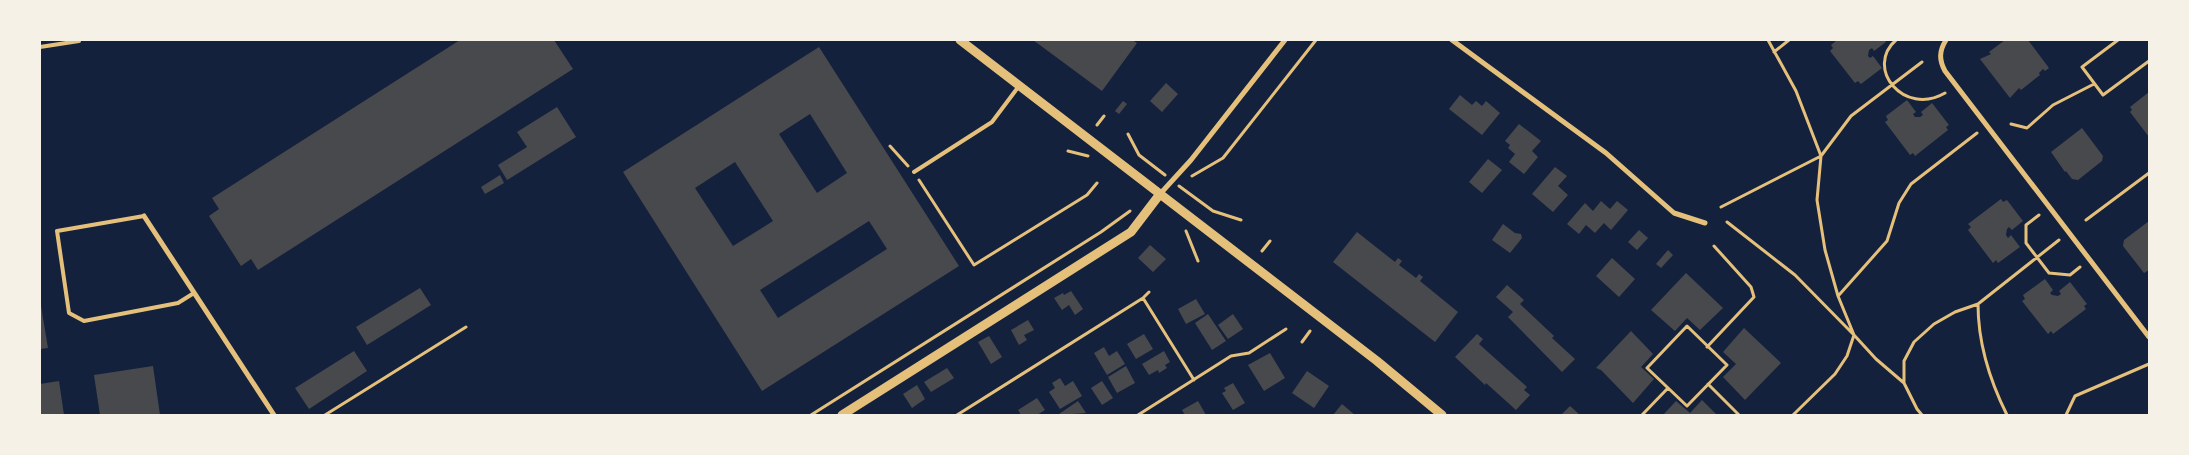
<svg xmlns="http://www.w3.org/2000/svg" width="2189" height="455" viewBox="0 0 2189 455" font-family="'Asap Condensed',sans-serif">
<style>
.building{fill:#48494c;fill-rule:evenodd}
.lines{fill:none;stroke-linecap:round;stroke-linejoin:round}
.path{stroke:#e5c07b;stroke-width:3}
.service{stroke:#e5c07b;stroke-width:4}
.minor{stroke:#e5c07b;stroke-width:5}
.tertiary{stroke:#e5c07b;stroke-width:9}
</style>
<rect width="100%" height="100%" fill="#14213d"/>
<path class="building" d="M 460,40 L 554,40 L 573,69 L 258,270 L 251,259 L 241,266 L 209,216 L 219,209 L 212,198 Z
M 1033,40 L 1132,40 L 1137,43 L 1102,91 Z
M 1837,40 L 1884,40 L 1886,42 L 1874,51 L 1872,48 L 1869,50 L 1868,56 L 1870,58 L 1873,56 L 1882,68 L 1861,84 L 1858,81 L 1855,83 L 1830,51 L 1833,48 L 1831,45 Z
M 2005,40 L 2028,40 L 2049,68 L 2045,71 L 2043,69 L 2039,73 L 2040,75 L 2021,90 L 2019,88 L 2010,98 L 1980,59 L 1991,54 L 1989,52 Z
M 819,47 L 959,266 L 762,391 L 623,172 ZM 810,114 L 847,173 L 817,193 L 779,134 ZM 735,162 L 773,221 L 733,246 L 695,188 ZM 869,221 L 887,249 L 778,318 L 760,290 Z
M 1166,83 L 1178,94 L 1162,112 L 1150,101 Z
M 2149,92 L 2149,137 L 2130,112 L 2132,110 L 2130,107 Z
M 1460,95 L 1472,105 L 1476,101 L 1482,106 L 1486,101 L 1500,113 L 1482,135 L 1449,109 Z
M 1907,100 L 1916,112 L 1913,114 L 1915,117 L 1920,117 L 1923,115 L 1921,112 L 1932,103 L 1949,125 L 1946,127 L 1948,130 L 1915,156 L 1913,153 L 1910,155 L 1885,122 L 1888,120 L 1886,116 Z
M 1123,101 L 1127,104 L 1119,114 L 1115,111 Z
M 557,107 L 576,137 L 507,180 L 498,165 L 527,147 L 517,132 Z
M 1519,124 L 1541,141 L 1532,151 L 1538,157 L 1524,174 L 1509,162 L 1515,154 L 1508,148 L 1510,145 L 1505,141 Z
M 2082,128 L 2103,156 L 2102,161 L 2078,180 L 2072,179 L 2066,171 L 2065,172 L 2051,152 Z
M 1488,159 L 1502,170 L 1482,193 L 1469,182 Z
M 1555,167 L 1567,176 L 1558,186 L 1568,195 L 1553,212 L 1532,194 Z
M 500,175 L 504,183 L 485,194 L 481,187 Z
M 2001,199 L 2003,202 L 2007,200 L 2023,221 L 2012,230 L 2009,227 L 2007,229 L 2006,235 L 2008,238 L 2011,235 L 2020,247 L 1998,263 L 1996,260 L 1993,263 L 1968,230 L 1971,227 L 1968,224 Z
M 1601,201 L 1610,209 L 1617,201 L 1628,210 L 1611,230 L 1604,223 L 1595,233 L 1586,225 L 1579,234 L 1567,224 L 1585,203 L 1593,211 Z
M 2149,221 L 2149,270 L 2144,273 L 2123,246 L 2124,240 Z
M 1503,224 L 1515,233 L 1521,234 L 1522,238 L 1510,253 L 1492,240 Z
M 1639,230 L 1648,238 L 1637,250 L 1628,242 Z
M 1357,232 L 1395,262 L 1398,258 L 1402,261 L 1399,265 L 1416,278 L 1419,274 L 1423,277 L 1420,281 L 1458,312 L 1435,342 L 1333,262 Z
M 1150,245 L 1166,259 L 1153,272 L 1138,258 Z
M 1668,250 L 1673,255 L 1661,268 L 1656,264 Z
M 1612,258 L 1635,279 L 1619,297 L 1596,276 Z
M 1686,273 L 1723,308 L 1700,330 L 1687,318 L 1675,331 L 1651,310 Z
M 2045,279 L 2053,290 L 2050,293 L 2052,295 L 2058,296 L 2061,294 L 2059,291 L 2070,282 L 2087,304 L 2084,306 L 2086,309 L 2053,334 L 2051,331 L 2048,334 L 2022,301 L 2025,299 L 2023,295 Z
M 1507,285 L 1524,300 L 1520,304 L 1554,336 L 1552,338 L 1575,359 L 1562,372 L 1508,317 L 1513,312 L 1496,297 Z
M 420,288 L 431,305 L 367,345 L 356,327 Z
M 1071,291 L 1083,309 L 1075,315 L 1069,305 L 1062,310 L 1054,298 L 1063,293 L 1064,295 Z
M 1196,299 L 1205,314 L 1186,324 L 1178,309 Z
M 41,306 L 48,348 L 40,349 L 40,307 Z
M 1208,314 L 1226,341 L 1212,350 L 1195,323 Z
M 1233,314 L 1243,329 L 1228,339 L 1218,325 Z
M 1028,320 L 1034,330 L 1024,335 L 1027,340 L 1019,345 L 1011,330 Z
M 1744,328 L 1781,363 L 1745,400 L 1723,377 L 1736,364 L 1723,352 Z
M 1631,331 L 1653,354 L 1641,367 L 1654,379 L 1633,403 L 1601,370 L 1596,368 Z
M 1144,334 L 1153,349 L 1136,359 L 1127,344 Z
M 1477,334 L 1483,339 L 1479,344 L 1527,387 L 1524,390 L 1530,395 L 1516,410 L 1486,383 L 1485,385 L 1455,357 Z
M 989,336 L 1002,357 L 991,364 L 978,342 Z
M 1104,347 L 1109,356 L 1117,351 L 1125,364 L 1107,375 L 1094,353 Z
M 354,351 L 367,371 L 309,409 L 295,388 Z
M 1164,351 L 1170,362 L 1165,365 L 1167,368 L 1159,373 L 1158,370 L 1149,375 L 1142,364 Z
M 1270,353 L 1285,378 L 1264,391 L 1248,365 Z
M 153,366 L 160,415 L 100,415 L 94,375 Z
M 1126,366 L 1135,383 L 1117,393 L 1108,377 Z
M 947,368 L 954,378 L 931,392 L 924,382 Z
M 1307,371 L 1329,386 L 1314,408 L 1292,393 Z
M 1060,378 L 1065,386 L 1073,381 L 1082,396 L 1060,409 L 1049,392 L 1055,388 L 1052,383 Z
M 59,381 L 64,415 L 40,415 L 40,384 Z
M 1102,381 L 1113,398 L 1102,405 L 1091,388 Z
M 1233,383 L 1245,403 L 1233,410 L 1222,393 L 1226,391 L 1224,388 Z
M 917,385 L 925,399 L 912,408 L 903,394 Z
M 1037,398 L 1045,410 L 1037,415 L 1021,415 L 1018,410 Z
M 1702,400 L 1717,415 L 1663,415 L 1676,401 L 1690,413 Z
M 1078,401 L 1086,413 L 1060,415 L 1059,414 Z
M 1198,401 L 1206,415 L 1185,415 L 1182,410 Z
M 1342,404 L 1355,415 L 1333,415 Z
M 1570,406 L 1580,415 L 1561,415 Z"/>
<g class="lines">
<path class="path" d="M 1896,40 C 1864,68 1904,117 1945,93
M 2118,40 L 2082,67 L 2103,95 L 2149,61
M 1774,52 L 1789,40
M 1922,62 L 1851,116 L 1821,156 L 1817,200 L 1825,250 L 1838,296 L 1854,335 L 1876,359 L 1904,383 L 1917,409 L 1922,415
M 2011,124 L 2027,128 L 2053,105 L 2094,84
M 1097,125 L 1104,116
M 1128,134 L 1139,155 L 1165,175
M 890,146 L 908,166
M 1068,151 L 1088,156
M 1192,176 L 1223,158 L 1316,40
M 919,180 L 974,265 L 1087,195 L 1097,183
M 1179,186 L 1213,211 L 1241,220
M 1721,207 L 1821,156 L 1796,91 L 1768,40
M 2039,215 L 2026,225 L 2026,243 L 2049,273 L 2070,275 L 2080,267
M 2086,220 L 2149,173
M 1727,222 L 1795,275 L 1854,335 L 1847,356 L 1835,374 L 1793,415
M 1186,231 L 1198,261
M 1262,251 L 1270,241
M 1839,295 L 1887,241 L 1899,203 L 1911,184 L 1977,133
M 1143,298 L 1194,380
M 1978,304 C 1978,341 1990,381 2007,415
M 1687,326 L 1727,365 L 1687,406 L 1647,368 Z
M 1302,342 L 1310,331
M 1707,347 L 1754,297 L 1751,287 L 1714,246
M 1904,382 L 1904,361 L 1914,342 L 1934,324 L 1955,312 L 1978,304 L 2059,240
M 1708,384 L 1739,415
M 325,415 L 466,327
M 811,415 L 1101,232 L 1130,211
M 957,415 L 1143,298 L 1149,292
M 1138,415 L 1231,356 L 1249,353 L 1286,329
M 1642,415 L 1668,388
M 2066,415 L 2075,396 L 2149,364"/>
<path class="service" d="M 40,47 L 79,41
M 914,172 L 992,122 L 1019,86
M 144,216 L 57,231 L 69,313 L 84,321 L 178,303 L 194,293"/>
<path class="minor" d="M 1452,40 L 1606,153 L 1674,213 L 1705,223
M 1946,40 C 1939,51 1939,60 1945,71 L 2149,337
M 1160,194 L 1191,160 L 1285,40
M 144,216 L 274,415"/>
<path class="tertiary" d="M 960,40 L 1377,361 L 1442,415
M 842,415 L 1131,232 L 1160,194"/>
</g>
<rect width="2189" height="455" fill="none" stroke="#f6f1e7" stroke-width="82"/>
</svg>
